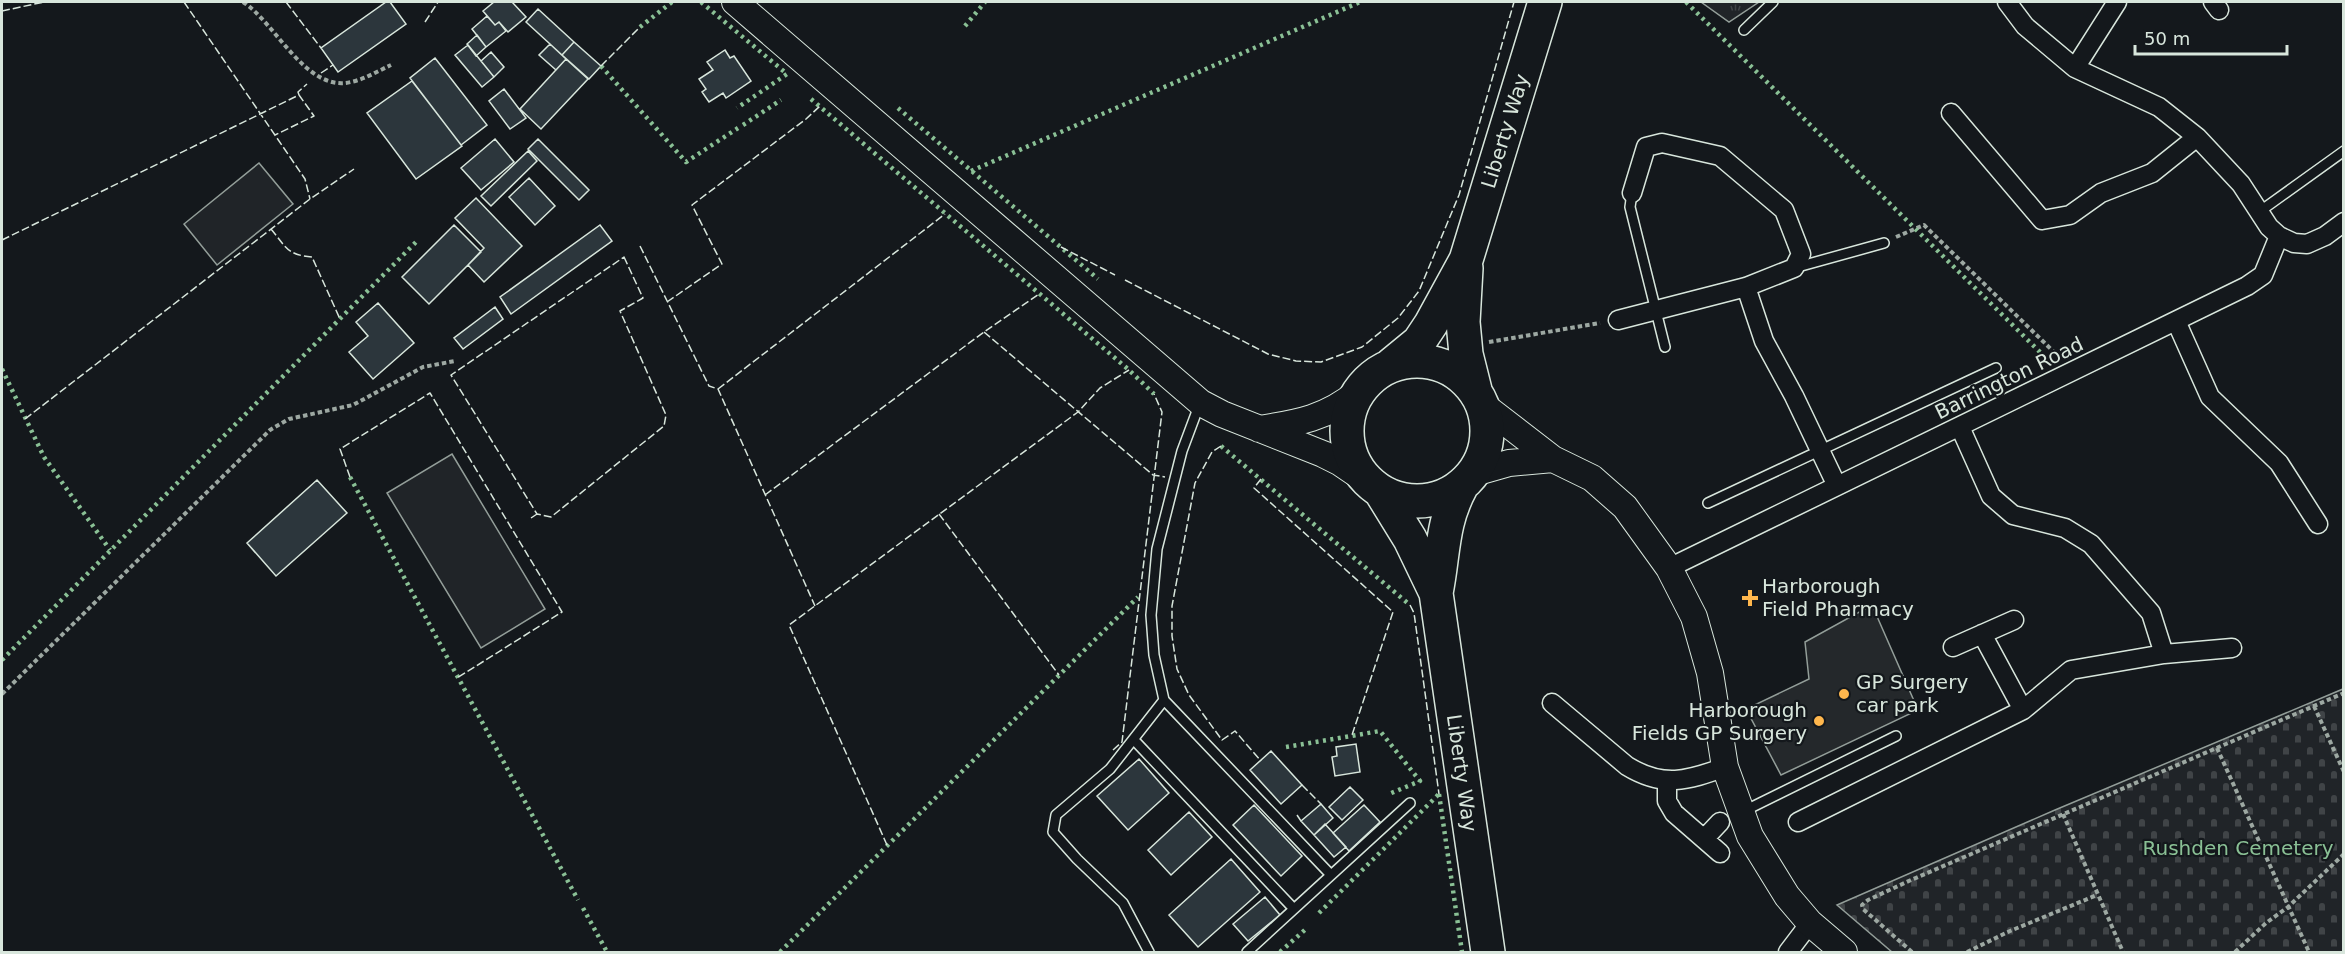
<svg xmlns="http://www.w3.org/2000/svg" width="2345" height="954" viewBox="0 0 2345 954" font-family="'DejaVu Sans',sans-serif">
<style>
.grass{fill:url(#grass-tufts);stroke:#939e99;stroke-width:1.5}
.cemetery{fill:url(#cemetery-stones);stroke:#939e99;stroke-width:1.5}
.green{fill:#202428;stroke:#939e99;stroke-width:1.5}
.parking{fill:#24282b;stroke:#939e99;stroke-width:1.5}
.building{fill:#2c363c;stroke:#d8e6dc;stroke-width:1.5}
.lines{fill:none;stroke-linecap:round;stroke-linejoin:round}
.lane-casing{stroke:#d8e6dc;stroke-width:12}
.street-casing{stroke:#d8e6dc;stroke-width:21}
.secondary-casing{stroke:#d8e6dc;stroke-width:28}
.highway-casing{stroke:#d8e6dc;stroke-width:36}
.path{stroke:#9da8a2;stroke-width:4;stroke-dasharray:4.5 3;stroke-linecap:butt}
.lane{stroke:#14181c;stroke-width:9}
.street{stroke:#14181c;stroke-width:18}
.secondary{stroke:#14181c;stroke-width:26}
.highway{stroke:#14181c;stroke-width:33}
.hedge{stroke:#8ac095;stroke-width:4.5;stroke-dasharray:3 4.5;stroke-linecap:butt}
.fence{stroke:#d8e6dc;stroke-width:1.5;stroke-dasharray:8 3;stroke-linecap:butt}
.poi-dot{fill:#ffb74d;stroke:#14181c;stroke-width:2}
.labels{text-anchor:middle;stroke-width:4.5;stroke-linejoin:round;paint-order:stroke}
.street-label{font-size:20px;fill:#d8e6dc;stroke:#14181c}
.poi-label{font-size:20px;fill:#d8e6dc;stroke:#14181c;text-anchor:start}
.park-label{font-size:20px;fill:#8ac095;stroke:#14181c}
</style>
<defs>
<pattern id="grass-tufts" width="24" height="20" patternUnits="userSpaceOnUse" patternTransform="scale(1.5)"><rect width="24" height="20" fill="#202428"/><path d="M3 7l-1-3M5 7V3M7 7l1-3M15 17l-1-3M17 17v-4M19 17l1-3" fill="none" stroke="#404447"/></pattern>
<pattern id="cemetery-stones" width="16" height="16" patternUnits="userSpaceOnUse" patternTransform="scale(1.5)"><rect width="16" height="16" fill="#202428"/><path d="M2 7V4a2 2 0 0 1 4 0v3zM10 15v-3a2 2 0 0 1 4 0v3z" fill="#404447"/></pattern>
</defs>
<rect width="100%" height="100%" fill="#14181c"/>
<path class="grass" d="M 1701,2 L 1759,2 L 1729,22 Z"/>
<path class="cemetery" d="M 2343,689 L 2343,952 L 1892,952 L 1837,905 L 2055,810 Z"/>
<path class="green" d="M 259,163 L 293,204 L 217,265 L 184,224 Z
M 452,454 L 545,609 L 481,648 L 387,493 Z"/>
<path class="parking" d="M 1872,605 L 1918,710 L 1781,775 L 1746,709 L 1809,679 L 1805,642 Z"/>
<path class="building" d="M 386,2 L 390,2 L 406,24 L 338,72 L 321,48 Z
M 494,2 L 512,2 L 526,17 L 508,32 L 499,22 L 495,25 L 483,11 Z
M 538,9 L 574,42 L 562,55 L 526,22 Z
M 487,16 L 495,25 L 499,22 L 506,31 L 486,47 L 472,29 Z
M 477,35 L 486,47 L 476,56 L 467,44 Z
M 574,42 L 601,66 L 589,79 L 562,55 Z
M 550,44 L 566,59 L 556,70 L 539,55 Z
M 468,45 L 494,77 L 482,87 L 455,55 Z
M 725,50 L 730,58 L 734,56 L 751,81 L 726,98 L 723,93 L 709,102 L 702,92 L 706,89 L 699,79 L 713,70 L 707,62 Z
M 491,52 L 504,67 L 494,77 L 481,61 Z
M 435,58 L 487,125 L 461,145 L 410,78 Z
M 566,59 L 588,79 L 541,129 L 520,109 Z
M 412,81 L 462,146 L 416,179 L 367,113 Z
M 504,89 L 526,118 L 510,129 L 489,101 Z
M 495,139 L 514,162 L 481,190 L 461,168 Z
M 538,139 L 589,190 L 579,200 L 528,149 Z
M 528,151 L 537,161 L 491,206 L 481,196 Z
M 529,178 L 555,206 L 535,225 L 509,197 Z
M 476,198 L 522,246 L 484,282 L 468,265 L 484,248 L 455,218 Z
M 454,225 L 481,252 L 429,304 L 402,277 Z
M 600,225 L 612,241 L 511,314 L 500,297 Z
M 378,303 L 414,343 L 373,379 L 349,352 L 368,336 L 356,322 Z
M 495,307 L 503,319 L 463,349 L 454,338 Z
M 317,480 L 347,513 L 276,576 L 247,543 Z
M 1356,744 L 1360,772 L 1335,776 L 1332,757 L 1337,756 L 1336,747 Z
M 1271,751 L 1302,785 L 1281,804 L 1250,770 Z
M 1139,759 L 1169,793 L 1128,830 L 1097,796 Z
M 1350,787 L 1363,800 L 1342,820 L 1329,807 Z
M 1321,804 L 1333,818 L 1314,835 L 1301,821 Z
M 1254,805 L 1302,856 L 1281,876 L 1233,825 Z
M 1364,805 L 1380,822 L 1349,851 L 1333,833 Z
M 1189,812 L 1212,837 L 1171,875 L 1148,850 Z
M 1325,824 L 1346,847 L 1334,857 L 1314,835 Z
M 1231,859 L 1260,892 L 1198,947 L 1169,915 Z
M 1265,897 L 1280,915 L 1248,941 L 1233,924 Z"/>
<g class="lines">
<defs>
<path id="lane" d="M 1744,30 L 1773,2
M 1632,193 L 1630,207 L 1665,347
M 2259,212 L 2344,151
M 1794,268 L 1884,243
M 1200,403 L 1182,451 L 1157,549 L 1151,615 L 1154,655 L 1164,700 L 1331,875
M 1708,503 L 1996,368
M 1134,740 L 1294,909
M 1742,812 L 1896,736
M 1149,952 L 1123,903 L 1077,859 L 1053,832 L 1056,815 L 1110,769 L 1164,700
M 1247,952 L 1410,803"/>
<path id="street" d="M 2007,2 L 2025,26 L 2075,68 L 2159,107 L 2197,137 L 2241,184 L 2269,227 L 2279,236 L 2294,243 L 2307,244 L 2325,236 L 2344,222
M 2213,2 L 2219,10
M 2075,68 L 2117,2
M 1951,113 L 2042,220 L 2070,215 L 2101,193 L 2152,173 L 2197,137
M 1746,287 L 1764,341 L 1794,396 L 1837,486
M 1618,320 L 1746,287 L 1794,268 L 1801,254 L 1784,210 L 1720,156 L 1662,143 L 1646,147 L 1632,193
M 2176,321 L 2210,397 L 2279,463 L 2318,524
M 1960,427 L 1991,496 L 2013,515 L 2065,528 L 2091,544 L 2151,613 L 2164,654
M 1669,568 L 2247,286 L 2263,275 L 2279,236
M 1982,634 L 2023,710
M 1953,647 L 2014,620
M 1552,703 L 1627,766 C 1663,788 1687,781 1725,767
M 1667,781 L 1667,801 L 1674,813 L 1720,853
M 1798,822 L 2023,710 L 2071,670 L 2164,654 L 2232,648
M 1704,839 L 1720,822
M 1788,952 L 1810,923"/>
<path id="secondary" d="M 735,2 L 1201,403 L 1222,414 L 1323,454 L 1339,462 L 1367,481
M 1483,405 L 1553,459 L 1592,478 L 1625,507 L 1669,568 L 1694,617 L 1710,673 L 1725,767 L 1750,836 L 1787,896 L 1810,923 L 1844,952
M 1259,429 C 1298,423 1327,418 1358,392
M 1474,473 L 1509,463 L 1553,459"/>
<path id="highway" d="M 1466,268 L 1463,322 L 1466,354 L 1475,390
M1347 431a70 70 0 1 1 140 0a70 70 0 1 1-140 0Z
M 1391,365 L 1419,342 L 1431,324 L 1466,260 L 1545,2
M 1461,487 C 1441,524 1444,553 1436,593 L 1488,952
M 1381,492 L 1410,539 L 1436,593"/>
</defs>
<use href="#lane" class="lane-casing"/>
<use href="#street" class="street-casing"/>
<use href="#secondary" class="secondary-casing"/>
<use href="#highway" class="highway-casing"/>
<path class="path" d="M 243,2 C 276,23 306,93 351,82 C 365,79 378,71 391,65
M 1896,237 L 1924,225 L 2060,358
M 1489,342 L 1600,323
M 2,694 L 270,430 L 289,419 L 353,405 L 423,367 L 455,361
M 2314,706 L 2344,772
M 2217,748 L 2309,952
M 2063,814 L 2123,952
M 1912,952 L 1863,909 L 1862,905 L 1868,900 L 1911,880 L 2344,693
M 1967,952 L 2010,931 L 2097,895
M 2235,952 L 2266,923 L 2288,907 L 2344,854"/>
<use href="#lane" class="lane"/>
<use href="#street" class="street"/>
<use href="#secondary" class="secondary"/>
<use href="#highway" class="highway"/>
<path class="hedge" d="M 701,2 L 787,74 L 737,108
M 1686,2 L 2051,363
M 965,26 L 985,2
M 640,27 L 672,2
M 601,66 L 686,162 L 738,128
M 811,99 L 1129,370 L 1154,394
M 898,108 L 1098,279
M 743,125 L 781,100
M 971,171 L 1360,2
M 2,369 L 44,457 L 110,550
M 1221,446 L 1410,605
M 350,477 L 578,900
M 2,660 L 417,241
M 1286,747 L 1380,731 L 1420,781 L 1389,794
M 1439,794 L 1462,952
M 583,908 L 607,952
M 1319,913 L 1439,794
M 780,952 L 1138,597
M 1280,952 L 1307,928"/>
<path class="fence" d="M 184,2 L 305,179 L 310,199
M 286,2 L 321,48
M 2,11 L 44,2
M 425,22 L 438,2
M 601,66 L 640,27
M 321,73 L 333,65
M 299,95 L 298,92 L 307,84
M 271,229 C 286,247 287,255 312,257 L 340,319
M 2,240 L 299,95 L 314,116 L 275,135
M 640,246 L 709,386 L 718,389 L 815,606
M 1061,247 L 1115,275
M 624,257 L 643,298 L 620,311 L 666,415 L 664,426 L 551,517 L 537,514 L 451,375 Z
M 1125,280 L 1268,354 L 1296,361 L 1321,362 L 1362,347 L 1398,318 L 1419,291 L 1459,195 L 1514,2
M 667,302 L 722,264 L 692,205 L 806,119 L 820,106
M 984,332 L 1153,475 L 1165,477
M 718,389 L 945,214
M 25,419 L 310,199 L 354,169
M 1221,446 L 1212,452 L 1195,483 L 1172,606 L 1172,636 L 1177,669 L 1189,695 L 1222,740 L 1235,731 L 1261,761
M 350,477 L 340,449 L 430,393 L 562,612 L 457,678
M 1261,479 L 1254,488 L 1393,612 L 1352,735
M 765,495 L 984,332 L 1039,294
M 939,514 L 1059,675
M 531,518 L 537,514
M 1410,605 L 1414,613 L 1439,794
M 1113,750 L 1122,742 L 1162,412 L 1154,394
M 1302,785 L 1321,804
M 1297,815 L 1301,821
M 887,845 L 789,625 L 1078,412 L 1100,388 L 1129,370"/>
</g>
<g class="poi-dot">
<path d="M1747 589h6v6h6v6h-6v6h-6v-6h-6v-6h6z"/>
<circle cx="1844" cy="694" r="6"/>
<circle cx="1819" cy="721" r="6"/>
</g>
<g class="labels">
<g class="street-label">
<text transform="translate(1505 131) rotate(-73)" y="7">Liberty Way</text>
<text transform="translate(2009 378) rotate(-26)" y="7">Barrington Road</text>
<text transform="translate(1462 773) rotate(82)" y="7">Liberty Way</text>
</g>
<g class="poi-label">
<text x="1762" y="593">Harborough<tspan x="1762" dy="23">Field Pharmacy</tspan></text>
<text x="1856" y="689">GP Surgery<tspan x="1856" dy="23">car park</tspan></text>
<text x="1807" y="717" text-anchor="end">Harborough<tspan x="1807" dy="23">Fields GP Surgery</tspan></text>
</g>
<g class="park-label">
<text x="2238" y="855">Rushden Cemetery</text>
</g>
</g>
<rect width="2345" height="954" fill="none" stroke="#d8e6dc" stroke-width="6"/>
<path d="M2135 45v9h152v-9" fill="none" stroke="#d8e6dc" stroke-width="3"/>
<text x="2144" y="45" font-size="18" fill="#d8e6dc" stroke="#14181c" stroke-width="4.5" paint-order="stroke">50 m</text>
</svg>
